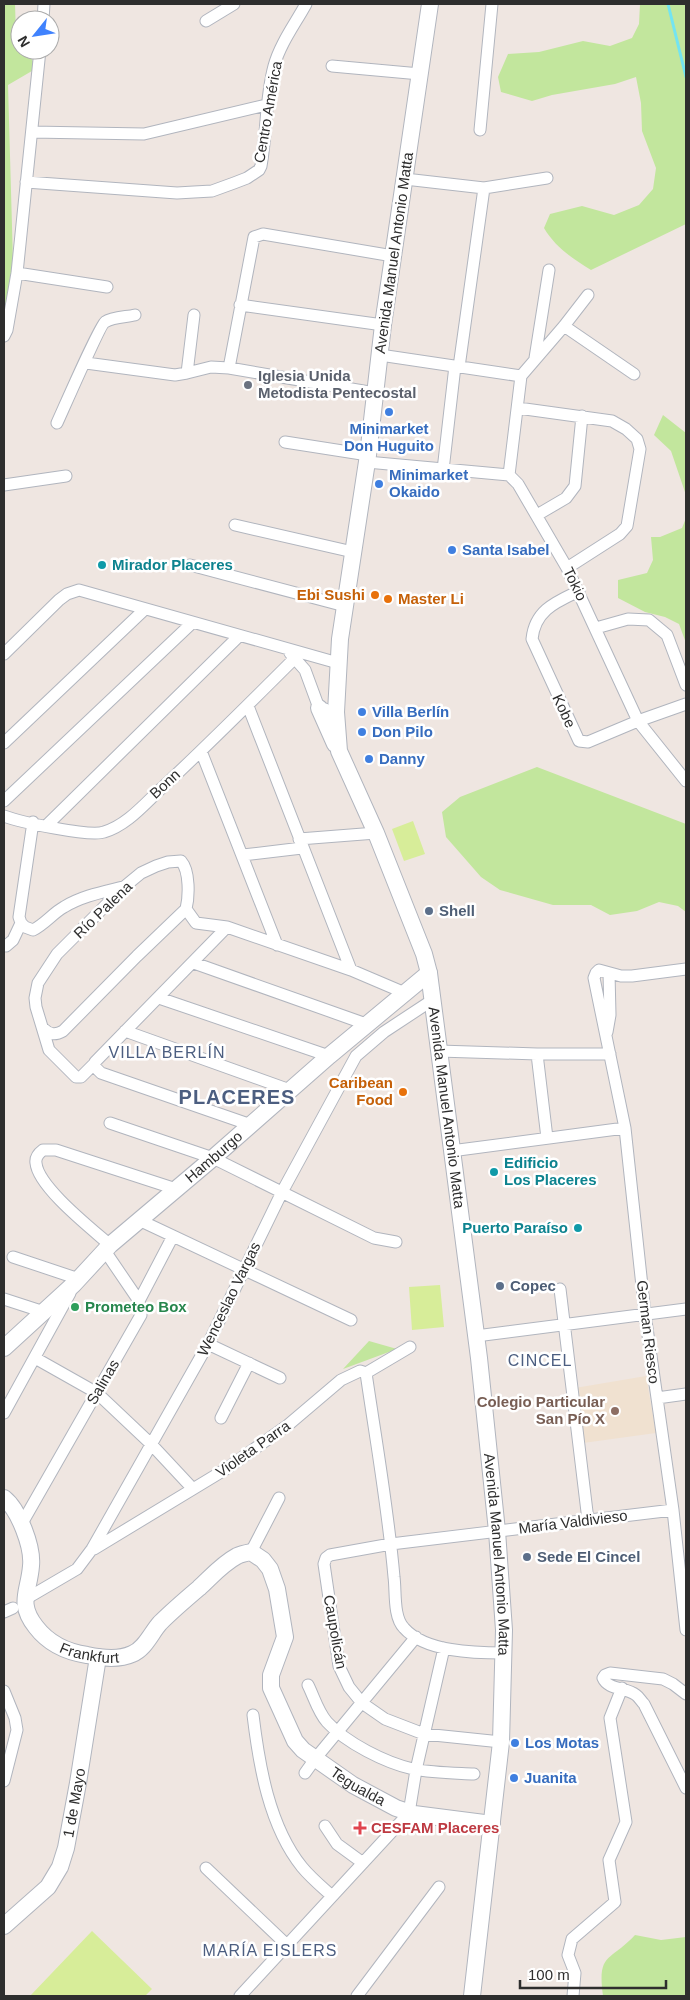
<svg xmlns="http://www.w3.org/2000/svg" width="690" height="2000" viewBox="0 0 690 2000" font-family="Arial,sans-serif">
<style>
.education{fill:#f0e1d0}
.green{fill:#c2e69d}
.pitch{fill:#d7ed99}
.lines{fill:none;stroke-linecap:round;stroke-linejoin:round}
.stream{stroke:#73e4f1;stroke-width:3}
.street-casing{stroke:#b1b5be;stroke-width:13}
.secondary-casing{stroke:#b1b5be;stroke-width:18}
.street{stroke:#fff;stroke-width:11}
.secondary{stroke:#fff;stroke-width:16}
.worship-dot{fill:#6b7280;stroke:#fff;stroke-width:2}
.shop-dot{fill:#3f7fe0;stroke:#fff;stroke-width:2}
.culture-dot{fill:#0f9aa8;stroke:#fff;stroke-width:2}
.food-dot{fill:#e8710a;stroke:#fff;stroke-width:2}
.service-dot{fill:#5c6f8a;stroke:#fff;stroke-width:2}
.leisure-dot{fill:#2e9e5b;stroke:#fff;stroke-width:2}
.education-dot{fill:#8d6e63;stroke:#fff;stroke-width:2}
.health-dot{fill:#e0444e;stroke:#fff;stroke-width:2}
.labels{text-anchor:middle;stroke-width:5;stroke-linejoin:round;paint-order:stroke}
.street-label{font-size:15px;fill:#2e2e2e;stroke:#fff}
.worship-label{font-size:15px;font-weight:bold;fill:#5b616d;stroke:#fff;text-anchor:start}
.shop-label{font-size:15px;font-weight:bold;fill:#366cbe;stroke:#fff;text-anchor:start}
.culture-label{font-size:15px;font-weight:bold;fill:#0d838f;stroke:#fff;text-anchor:start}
.food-label{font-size:15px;font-weight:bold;fill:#c56008;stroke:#fff;text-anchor:end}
.service-label{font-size:15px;font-weight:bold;fill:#4e5e75;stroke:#fff;text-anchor:start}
.leisure-label{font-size:15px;font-weight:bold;fill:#27864d;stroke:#fff;text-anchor:start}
.education-label{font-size:15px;font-weight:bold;fill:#785e54;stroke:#fff;text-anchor:end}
.health-label{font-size:15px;font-weight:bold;fill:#be3a42;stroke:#fff;text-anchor:start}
.neighbourhood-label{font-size:16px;letter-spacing:1px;fill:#4c5e80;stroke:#fff}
.district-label{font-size:20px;font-weight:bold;letter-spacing:1px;fill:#4c5e80;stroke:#fff}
</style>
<rect width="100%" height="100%" fill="#efe6e1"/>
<path class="education" d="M 646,1376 L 656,1433 L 583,1443 L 575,1388 Z"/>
<path class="green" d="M 4,4 L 15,4 L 16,35 L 20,41 L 20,50 L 26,50 L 37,68 L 8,85 L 13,261 L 4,319 Z
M 640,4 L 686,4 L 686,224 L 591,270 C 573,259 555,247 544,228 L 550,214 L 582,206 L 614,215 L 639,205 L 653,189 L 656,168 L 642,131 L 641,103 L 636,77 L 615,84 L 552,95 L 532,101 L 501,92 L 498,77 L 508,54 L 539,52 L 583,41 L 610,46 L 632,38 L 639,24 Z
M 663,415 L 686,433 L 686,495 L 671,451 L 654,435 Z
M 686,518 L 686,643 L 679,624 L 665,617 L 645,612 L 618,598 L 618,580 L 647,573 L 653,560 L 651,537 L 660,537 L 682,528 Z
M 537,767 L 686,824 L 686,912 L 678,906 L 659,902 L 637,911 L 610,915 L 591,905 L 553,905 L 500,890 L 481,877 L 446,837 L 442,812 L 460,797 Z
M 369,1341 L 397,1349 L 343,1369 Z
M 635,1935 L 661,1940 L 686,1937 L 686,1996 L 603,1996 C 597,1952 610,1962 635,1935 Z"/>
<path class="pitch" d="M 413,821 L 425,854 L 404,861 L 392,829 Z
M 440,1285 L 444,1327 L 412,1330 L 409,1287 Z
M 92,1931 L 152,1989 L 145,1996 L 30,1996 Z"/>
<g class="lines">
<path class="stream" d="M 668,4 L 686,77"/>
<defs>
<path id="street" d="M 43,20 L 44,4
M 206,21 L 234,4
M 332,66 L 420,74
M 480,130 L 492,4
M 32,132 L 144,134 L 266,105
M 405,179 L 484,188 L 547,178
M 26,182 L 177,193 L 194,192 L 212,191 L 234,183 L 247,178 L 259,170 L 261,166 C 267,133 265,99 274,66 C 280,44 295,24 306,4
M 17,273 L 107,287
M 240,305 L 383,325
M 564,326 L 634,374
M 4,336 L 7,330 L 17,273 L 40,50
M 380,355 L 521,376
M 535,358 L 549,270
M 86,363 L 175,375 L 187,373 L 211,367 L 229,368 L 375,393
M 459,367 L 484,188
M 229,368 L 254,237 L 263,234 L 393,256
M 187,373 L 194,315
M 521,376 L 509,475 L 518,484 L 567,568 L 638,721 L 686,781
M 521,376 L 564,326 L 588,295
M 518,408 L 612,421 L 626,429 L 637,439 L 640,449 L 627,526 L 620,534 L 567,568
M 57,423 C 63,410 100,325 105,322 C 112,317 126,317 135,315
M 285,442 L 368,455
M 367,462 L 509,475
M 443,470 L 455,366
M 4,485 L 66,476
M 537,515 L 566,498 L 575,486 L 582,416
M 235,525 L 353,552
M 190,565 L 345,606
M 579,591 C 556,602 535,610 532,639 L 579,741 L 588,742 L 638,721 L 686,704
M 596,628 L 628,619 L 649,620 L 667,635 L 686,685
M 290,653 L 305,670 L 319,708 L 325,709
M 4,654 L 59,600 L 67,594 L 79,590 L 338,663
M 248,706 L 351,970
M 4,743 L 145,609
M 201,751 L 277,945
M 4,801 L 192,623
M 4,816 C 20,822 90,837 104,832 C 128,825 146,802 164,786 C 210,743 255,698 300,653
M 47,825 L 239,636
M 299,839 L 376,833
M 243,855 L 302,848
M 186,909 L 196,923 L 227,927 L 351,970 L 405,993
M 21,923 L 25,927 L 33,930 C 45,924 53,913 64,907 C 82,896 103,892 123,887
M 21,923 L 19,917 L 33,822
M 227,927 L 95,1062 L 94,1066 L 101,1073 L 251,1125
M 4,945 L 6,946 L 13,940 L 21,923
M 194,963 L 366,1024
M 686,969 L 632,976 L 621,976 L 599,970 L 596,973 L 594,978 L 625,1128 L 645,1314 L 673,1510 L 686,1630
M 159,998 L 329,1056
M 44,1029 C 50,1035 56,1035 63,1031 L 137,956 L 186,909
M 125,1031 L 290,1090
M 607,1032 L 610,1015 L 609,973
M 439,1051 L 537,1054 L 610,1054
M 537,1054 L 547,1138
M 94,1064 L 81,1077 L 76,1077 L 49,1050 L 36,1007 L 35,998 L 38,983 L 57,954 L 124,887 L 141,873 L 156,866 L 168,862 L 181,861 C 190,871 189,897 186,909
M 110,1123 L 213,1158 L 374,1238 L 396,1242
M 451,1151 L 625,1128
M 139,1220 L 351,1320
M 110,1245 C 92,1229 38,1187 36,1163 C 35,1157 39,1153 43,1150 L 56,1150 L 176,1189
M 105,1251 L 139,1301
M 13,1257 L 79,1279
M 560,1289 L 588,1520
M 4,1299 L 44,1312
M 476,1336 L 686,1309
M 208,1344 L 280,1378
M 35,1358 L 97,1393 L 151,1444 L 193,1489
M 366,1373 C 376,1441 388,1508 394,1577 C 396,1591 393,1617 404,1628 C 425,1652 475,1653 504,1653
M 657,1398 L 686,1394
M 4,1413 L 70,1293
M 221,1418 L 249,1363
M 21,1525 L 141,1315 L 139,1301 L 173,1236
M 94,1549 L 226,1469 L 288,1425 L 341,1380 L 360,1371 L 366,1373 L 410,1347
M 251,1552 L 279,1498
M 24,1600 L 77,1569 L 92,1549 L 208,1344 L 282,1192 L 356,1056 L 384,1032 L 434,999
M 4,1612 L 13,1608
M 308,1685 C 314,1697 318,1712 327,1722 C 346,1743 386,1763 413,1769 C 433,1773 454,1773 474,1774
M 4,1691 L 15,1718 L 17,1730 L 4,1781
M 686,1694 L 673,1684 L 663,1679 L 610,1673 L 605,1675 L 603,1678 C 608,1690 626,1687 636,1695 C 639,1697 641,1701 644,1704 L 686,1788
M 253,1715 C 259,1765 269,1826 302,1867 C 311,1878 322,1887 332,1896
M 501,1742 L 424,1734 L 385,1719 L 362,1703 L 349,1687 L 339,1666 L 324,1564 L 326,1558 L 330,1555 L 391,1544 L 673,1510
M 305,1773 L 315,1759 L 416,1637
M 325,1826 L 337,1844 L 363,1863
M 206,1868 L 288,1946
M 240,1996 L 409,1813 L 416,1770 L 444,1648
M 357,1996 L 439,1887
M 573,1996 L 575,1973 L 568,1955 L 572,1939 L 615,1902 L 609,1860 L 626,1822 L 610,1718 L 622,1688"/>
<g id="secondary">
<path id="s1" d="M 430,4 L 383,325 L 368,455 L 340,639 L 336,712 L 339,751 L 376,833 L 424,954 L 429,973 L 479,1358 L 497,1531 L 504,1630 L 501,1742 L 472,1996"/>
<path d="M 319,708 L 335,744"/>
<path id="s2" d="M 4,1348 L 74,1284 L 110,1245 L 213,1158 L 329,1056 L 429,973"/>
<path id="s3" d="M 4,1498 C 19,1510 33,1547 31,1566 C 29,1592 17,1603 36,1627 C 49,1644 67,1652 87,1655 C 101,1658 119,1660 132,1654 C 145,1649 151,1633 160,1623 C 172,1611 186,1599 199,1588 C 211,1577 222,1564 237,1556 C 241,1554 246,1553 251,1552 L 263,1560 L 270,1569 L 277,1589 L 285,1637 L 271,1675 L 271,1688 L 295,1741 L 303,1750 L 353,1785 L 396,1808 L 414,1814 L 492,1824"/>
<path id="s4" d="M 4,1926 L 48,1887 L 60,1867 L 66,1848 L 78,1783 L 98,1657"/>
</g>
</defs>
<use href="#street" class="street-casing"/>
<use href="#secondary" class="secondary-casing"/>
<use href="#street" class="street"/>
<use href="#secondary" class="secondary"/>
</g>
<circle class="worship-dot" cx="248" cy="385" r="5"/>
<g class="shop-dot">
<circle cx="389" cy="412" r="5"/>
<circle cx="379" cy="484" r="5"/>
<circle cx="452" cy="550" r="5"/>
<circle cx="362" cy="712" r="5"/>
<circle cx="362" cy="732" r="5"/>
<circle cx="369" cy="759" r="5"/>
<circle cx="515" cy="1743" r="5"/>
<circle cx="514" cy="1778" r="5"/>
</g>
<g class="culture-dot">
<circle cx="102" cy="565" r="5"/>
<circle cx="494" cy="1172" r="5"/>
<circle cx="578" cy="1228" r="5"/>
</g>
<g class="food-dot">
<circle cx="375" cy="595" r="5"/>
<circle cx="388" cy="599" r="5"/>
<circle cx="403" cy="1092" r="5"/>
</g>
<g class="service-dot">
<circle cx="429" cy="911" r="5"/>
<circle cx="500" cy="1286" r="5"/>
<circle cx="527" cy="1557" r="5"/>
</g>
<circle class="leisure-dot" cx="75" cy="1307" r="5"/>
<circle class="education-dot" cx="615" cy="1411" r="5"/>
<path class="health-dot" d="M357.5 1820.5h5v5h5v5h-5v5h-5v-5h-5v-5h5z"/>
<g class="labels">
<g class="street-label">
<text transform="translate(268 112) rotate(-80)" y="5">Centro América</text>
<text transform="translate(394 253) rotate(-82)" y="5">Avenida Manuel Antonio Matta</text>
<text transform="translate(575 584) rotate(64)" y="5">Tokio</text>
<text transform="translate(564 711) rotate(65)" y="5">Kobe</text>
<text transform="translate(165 784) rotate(-43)" y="5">Bonn</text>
<text transform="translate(103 910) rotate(-44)" y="5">Río Palena</text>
<text dy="5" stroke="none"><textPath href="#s1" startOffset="1129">Avenida Manuel Antonio Matta</textPath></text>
<text dy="5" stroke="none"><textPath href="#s2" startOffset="284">Hamburgo</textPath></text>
<text transform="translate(229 1299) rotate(-64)" y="5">Wenceslao Vargas</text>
<text transform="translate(648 1332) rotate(83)" y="5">German Riesco</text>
<text transform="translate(103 1382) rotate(-60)" y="5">Salinas</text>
<text transform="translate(253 1449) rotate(-35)" y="5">Violeta Parra</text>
<text transform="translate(573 1522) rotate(-7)" y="5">María Valdivieso</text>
<text dy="5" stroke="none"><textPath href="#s1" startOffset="1579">Avenida Manuel Antonio Matta</textPath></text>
<text transform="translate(335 1632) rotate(80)" y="5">Caupolicán</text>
<text dy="5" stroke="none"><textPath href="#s3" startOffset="201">Frankfurt</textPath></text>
<text dy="5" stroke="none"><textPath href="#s3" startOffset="689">Tegualda</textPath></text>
<text dy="5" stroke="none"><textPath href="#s4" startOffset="148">1 de Mayo</textPath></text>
</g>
<g class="worship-label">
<text x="258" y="381">Iglesia Unida<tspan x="258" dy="17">Metodista Pentecostal</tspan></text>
</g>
<g class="shop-label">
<text x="389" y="434" text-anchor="middle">Minimarket<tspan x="389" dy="17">Don Huguito</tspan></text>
<text x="389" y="480">Minimarket<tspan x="389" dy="17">Okaido</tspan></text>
<text x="462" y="555">Santa Isabel</text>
<text x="372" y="717">Villa Berlín</text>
<text x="372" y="737">Don Pilo</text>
<text x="379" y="764">Danny</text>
<text x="525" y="1748">Los Motas</text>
<text x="524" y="1783">Juanita</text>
</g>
<g class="culture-label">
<text x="112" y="570">Mirador Placeres</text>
<text x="504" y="1168">Edificio<tspan x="504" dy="17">Los Placeres</tspan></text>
<text x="568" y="1233" text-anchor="end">Puerto Paraíso</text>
</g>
<g class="food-label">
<text x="365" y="600">Ebi Sushi</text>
<text x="398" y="604" text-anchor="start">Master Li</text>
<text x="393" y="1088">Caribean<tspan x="393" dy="17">Food</tspan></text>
</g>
<g class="service-label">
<text x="439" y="916">Shell</text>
<text x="510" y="1291">Copec</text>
<text x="537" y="1562">Sede El Cincel</text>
</g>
<g class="leisure-label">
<text x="85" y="1312">Prometeo Box</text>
</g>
<g class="education-label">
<text x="605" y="1407">Colegio Particular<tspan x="605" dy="17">San Pío X</tspan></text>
</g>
<g class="health-label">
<text x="371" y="1833">CESFAM Placeres</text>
</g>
<g class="neighbourhood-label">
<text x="167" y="1058">VILLA BERLÍN</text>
<text x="540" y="1366">CINCEL</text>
<text x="270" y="1956">MARÍA EISLERS</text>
</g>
<g class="district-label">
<text x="237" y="1104">PLACERES</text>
</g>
</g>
<rect width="690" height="2000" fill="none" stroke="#2e2e2e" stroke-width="10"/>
<g transform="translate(35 35) rotate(240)"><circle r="24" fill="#ffffff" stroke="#ababab"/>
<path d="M0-4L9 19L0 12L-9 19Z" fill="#4082fd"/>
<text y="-8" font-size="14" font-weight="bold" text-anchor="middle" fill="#2e2e2e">N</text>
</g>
<path d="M520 1980v8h146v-8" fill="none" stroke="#2e2e2e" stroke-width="2.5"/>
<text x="528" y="1980" font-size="15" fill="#2e2e2e" stroke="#ffffff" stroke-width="4" paint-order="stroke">100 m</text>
</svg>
